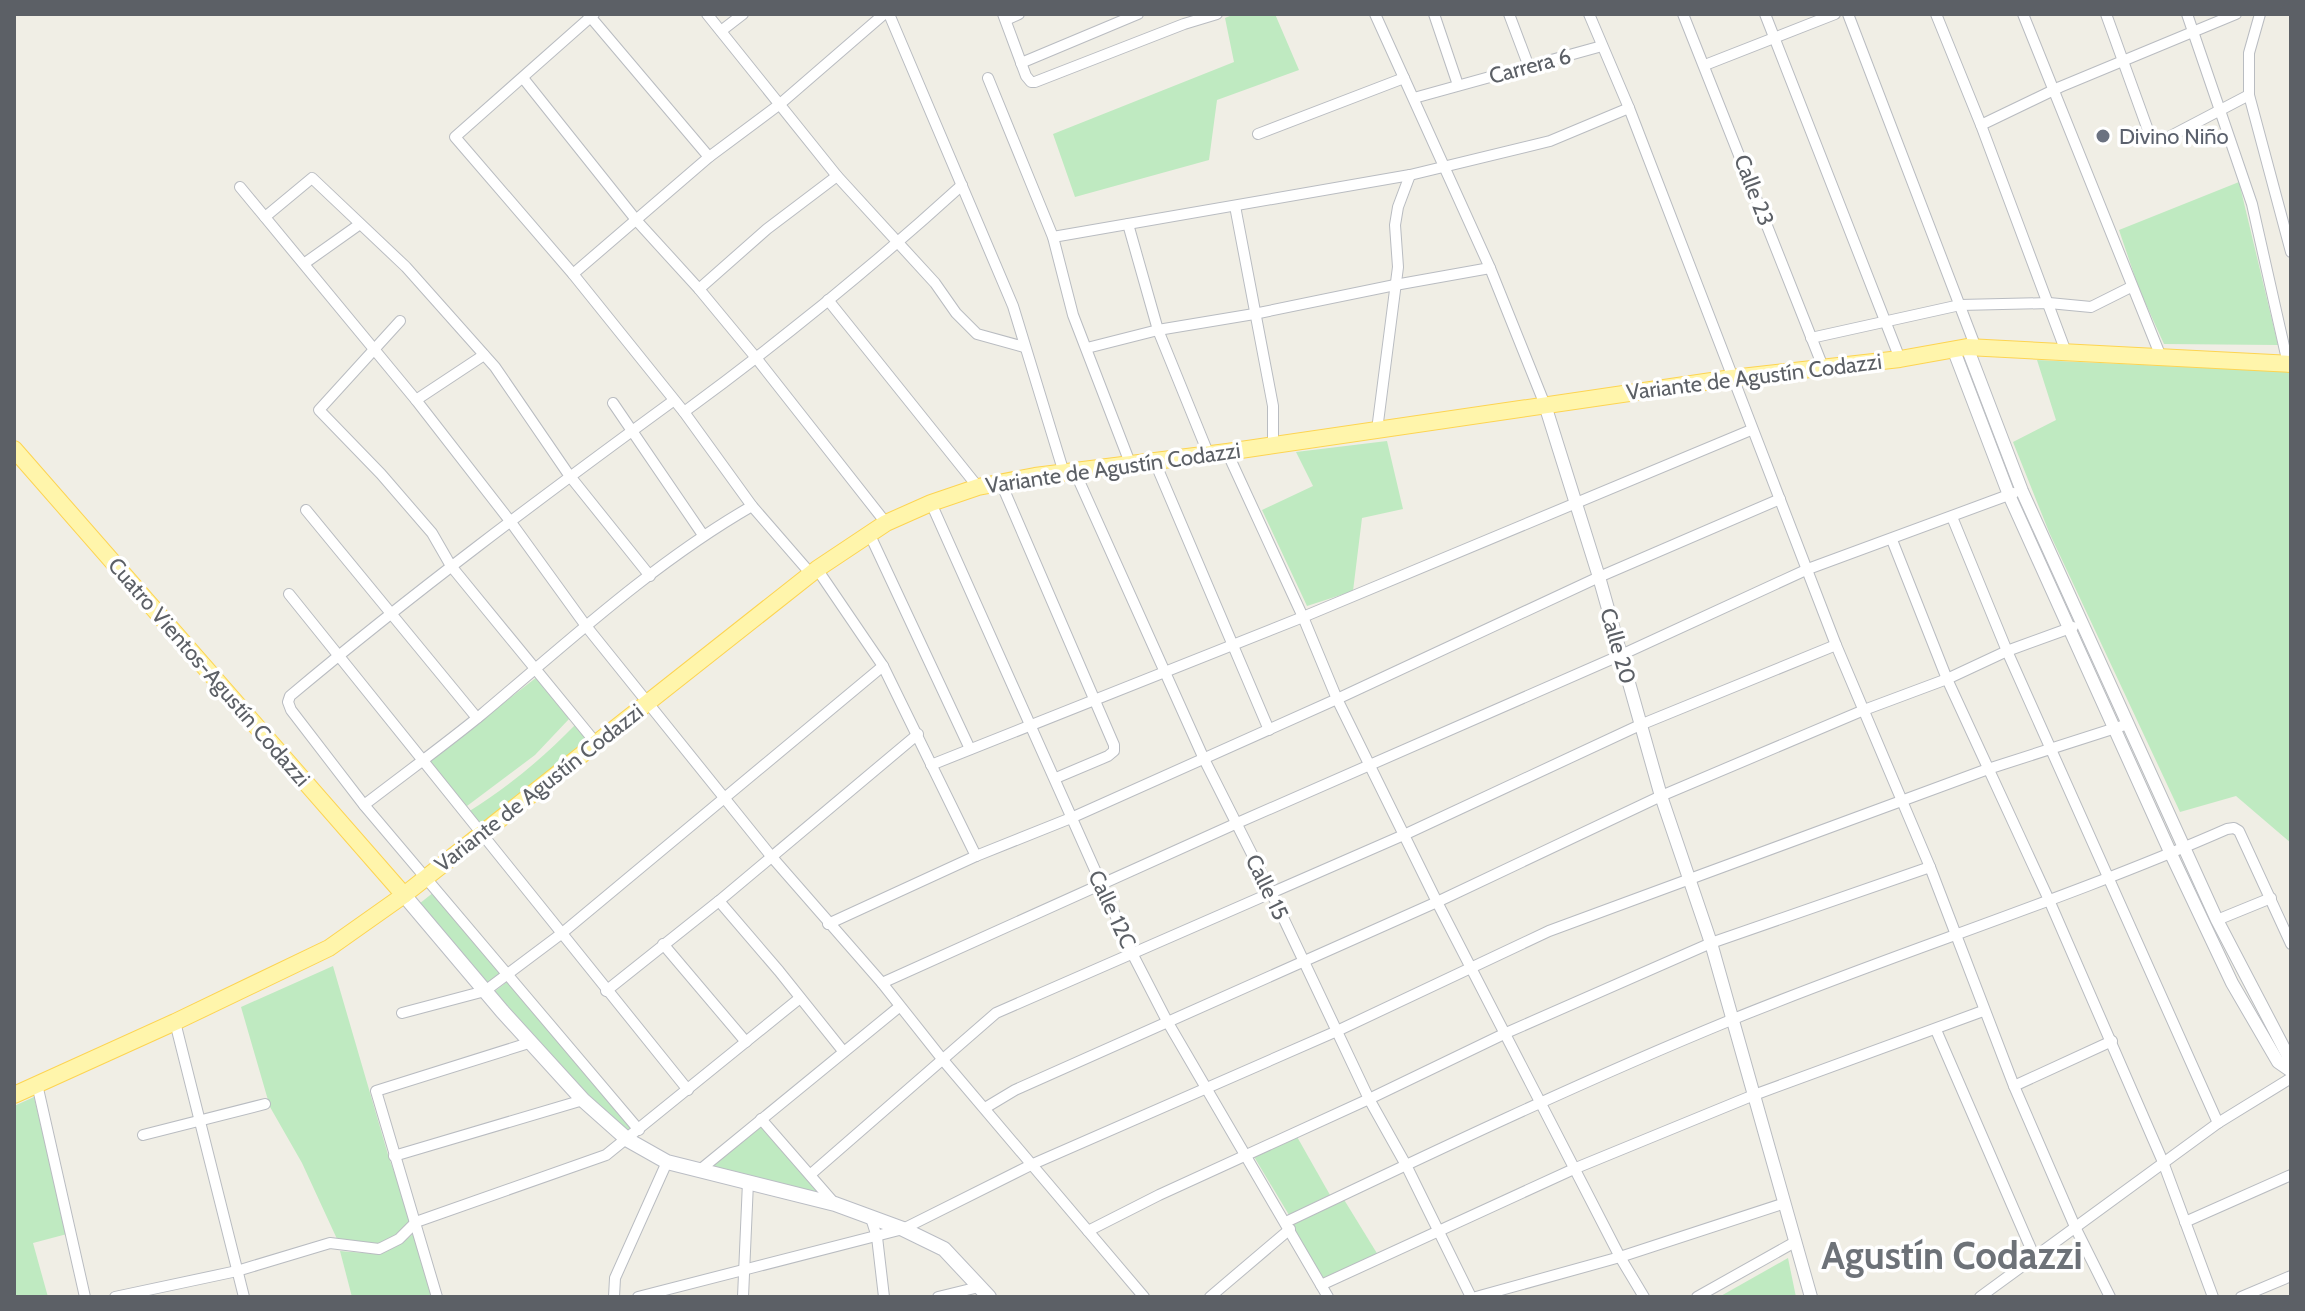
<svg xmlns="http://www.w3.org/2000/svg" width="2305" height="1311" font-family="Cabin,sans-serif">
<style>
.green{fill:#bfeac1}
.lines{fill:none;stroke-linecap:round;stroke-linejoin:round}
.minor-casing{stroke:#b9bcc1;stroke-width:12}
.tertiary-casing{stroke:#b9bcc1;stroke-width:14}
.secondary-casing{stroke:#babdc4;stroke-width:16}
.primary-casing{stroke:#fdd451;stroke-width:18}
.minor{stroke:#fff;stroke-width:10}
.tertiary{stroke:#fff;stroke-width:12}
.secondary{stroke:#fff;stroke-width:14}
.primary{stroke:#fff5ab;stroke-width:16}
.worship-dot{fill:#6b7280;stroke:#fff;stroke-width:3}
.labels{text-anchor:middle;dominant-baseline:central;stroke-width:7;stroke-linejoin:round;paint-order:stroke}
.street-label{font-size:22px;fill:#5c6066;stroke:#fff}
.worship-label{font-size:22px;fill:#5b616d;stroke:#fff;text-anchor:start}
.town-label{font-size:38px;font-weight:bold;fill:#6d7278;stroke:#fff}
</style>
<rect width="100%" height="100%" fill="#f0eee5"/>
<g class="green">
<path d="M1235,14H1275L1299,70L1217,100L1209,160L1075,197L1053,134L1234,62L1225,18Z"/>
<path d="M2239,182L2278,345L2164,344L2139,289L2119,230Z"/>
<path d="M2037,360L2291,372V843L2236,796L2180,812L2049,532L2013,442L2056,420Z"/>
<path d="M1387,441L1403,509L1362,518L1353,591L1307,606L1262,510L1313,486L1296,452Z"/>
<path d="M537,677L569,719L535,755L467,806L429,761Z"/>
<path d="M575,725L588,739L480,825L468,812C509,786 542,759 575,725Z"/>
<path d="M434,892L502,975L488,984L419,904Z"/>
<path d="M333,966L389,1158L412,1220C381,1250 377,1245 337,1239L302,1163L270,1107L241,1007Z"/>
<path d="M508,981L635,1129L628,1134L587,1096L494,992Z"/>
<path d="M34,1097L67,1234L33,1243L48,1297H14V1106Z"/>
<path d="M761,1125L824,1197L711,1166Z"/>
<path d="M1296,1135L1330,1195L1289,1215L1253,1155Z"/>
<path d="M1343,1198L1378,1255L1322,1281L1292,1225Z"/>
<path d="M416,1231L435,1297H352L340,1251C375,1254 389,1257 416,1231Z"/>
<path d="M1788,1258L1796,1297H1719Z"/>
</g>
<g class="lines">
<g class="minor-casing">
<g id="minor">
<path d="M588,14L709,157"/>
<path d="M594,14L455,137L573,274L684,412L752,506L811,574"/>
<path d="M707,14L837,176L935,283L956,313L977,334L1024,347"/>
<path d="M889,14L1013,306L1064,473"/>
<path d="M1003,14L1026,76L1031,82H1035L1184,24L1217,14"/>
<path d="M1375,14L1490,268L1545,405"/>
<path d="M1434,14L1458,85"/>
<path d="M1509,14L1529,67"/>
<path d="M1589,14L1629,108L1836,645L1930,867L2014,1086L2076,1229L2110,1297"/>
<path d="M1683,14L1823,367"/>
<path d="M1765,14L1900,359"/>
<path d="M1848,14L1976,348"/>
<path d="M1936,14L1981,125L2066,352"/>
<path d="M2023,14L2161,357"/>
<path d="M2106,14L2149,133L2155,138L2165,139L2249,95"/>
<path d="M2187,14L2252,204L2288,364"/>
<path d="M2260,14L2249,53V95L2291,252"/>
<path d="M1006,20L1019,14"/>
<path d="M721,31L743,14"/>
<path d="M1021,63L1138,14"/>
<path d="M1705,65L1835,14"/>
<path d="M523,78L637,221L699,289L757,359L886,523"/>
<path d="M988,78L1053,237L1073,315L1130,463"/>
<path d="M1414,98L1602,46"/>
<path d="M1981,125L2060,87L2236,14"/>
<path d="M1258,134L1404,78"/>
<path d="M240,187L416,400L510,521L586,626L771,856L882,983L943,1060L1144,1297"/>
<path d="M1235,206L1273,406V446"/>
<path d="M265,217L312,178L406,267L495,367L569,475L650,576"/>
<path d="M1128,224L1158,330L1208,453"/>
<path d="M1053,237L1410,175L1550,141L1629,108"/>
<path d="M305,263L360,224"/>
<path d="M573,274L709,157L780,104L884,14"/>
<path d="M699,289L767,229L837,176"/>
<path d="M828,300L978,487"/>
<path d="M400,321L319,410L381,474L432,533L451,566L596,743"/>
<path d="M1811,338L1960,305L2049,303L2091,307L2131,287"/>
<path d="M1087,348L1158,330L1254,314L1395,285L1490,268"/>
<path d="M416,400L484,355"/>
<path d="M613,403L703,535"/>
<path d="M684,412C781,341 873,266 962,185"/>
<path d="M1377,430L1398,267L1395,225L1398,207L1410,175"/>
<path d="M1227,452L1303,617L1337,699L1437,902L1620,1257L1644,1297"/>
<path d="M1154,460L1269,730"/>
<path d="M1075,472L1204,759L1271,892L1369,1099L1406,1165L1471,1297"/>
<path d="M1001,483L1114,745V751L1108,756L1056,778"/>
<path d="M931,503L1133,955L1167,1021L1328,1297"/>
<path d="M306,510L477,718"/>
<path d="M1952,517L2007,651L2218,1123"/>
<path d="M869,533L970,749"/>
<path d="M1892,540L1947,679L2049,900L2163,1162L2213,1297"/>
<path d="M817,569L883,666L976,856"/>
<path d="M289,594L688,1090"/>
<path d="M931,765L1303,617L1751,430"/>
<path d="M364,805C403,775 443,746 481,715C568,642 653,563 752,506"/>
<path d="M719,901L779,971L843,1051"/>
<path d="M2217,920L2271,898"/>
<path d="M828,924L976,856L1071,818L1337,699L1599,577L1780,499"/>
<path d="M663,944L746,1042"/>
<path d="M882,983L1235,824L1621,655L1808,569L2014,493"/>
<path d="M606,991L719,901L918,734"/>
<path d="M402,1013L485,991L561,934L883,666"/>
<path d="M175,1022L244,1297"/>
<path d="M1936,1030L2035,1258"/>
<path d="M37,1084L85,1297"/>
<path d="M2014,1086L2112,1041"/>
<path d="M985,1108L1015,1090L1437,902L1661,796L1864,710L1947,679L2007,651L2073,627"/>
<path d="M761,1119L835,1204"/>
<path d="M639,1130L364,805L291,710L288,702L290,696C414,592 543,496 673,401"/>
<path d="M143,1135L265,1104"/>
<path d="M394,1156L583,1100"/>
<path d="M701,1169L899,1007"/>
<path d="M811,1174L996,1013L1406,834L1640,725L1836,645"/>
<path d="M871,1218L877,1237L884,1297"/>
<path d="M1286,1222C1433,1152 1580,1082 1731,1020C1895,953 2065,900 2227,829L2234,828L2239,831L2291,944"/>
<path d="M2185,1222L2291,1175"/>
<path d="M1088,1231L1159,1195L1369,1099L1506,1033L1711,943L1930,867"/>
<path d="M1321,1285L1576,1168L1754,1095L1983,1011"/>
<path d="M115,1297L237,1271L330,1243L379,1249L399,1239L416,1222L606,1155L800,998"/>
<path d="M437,1297L376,1091L532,1042"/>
<path d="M614,1297L615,1278L667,1162"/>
<path d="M638,1297L903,1229L1033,1164L1337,1031L1549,931L1988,769L2128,724"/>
<path d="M743,1297L748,1182"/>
<path d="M938,1297L979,1287"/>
<path d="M1210,1297L1290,1229"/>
<path d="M1476,1297L1620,1257L1785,1203"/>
<path d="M1697,1297L1795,1242"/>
<path d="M1980,1297L2218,1123L2291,1078"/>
<path d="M2241,1297L2291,1276"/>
</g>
</g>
<g class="tertiary-casing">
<g id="tertiary">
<path d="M1967,347L2022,491L2217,920L2287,1054L2291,1071"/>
<path d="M1954,351L2009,495L2171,854L2232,983L2278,1062L2291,1071"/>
<path d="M1545,405L1599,577L1661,796L1711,943L1811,1297"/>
</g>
</g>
<g class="secondary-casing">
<path id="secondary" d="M404,895L502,1011L583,1100L628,1140L667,1162L835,1204L903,1229L944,1249L989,1297"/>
</g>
<g class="primary-casing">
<g id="primary">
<path d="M14,449L404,895"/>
<path d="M14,1095L175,1022L329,948L404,895L817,569L886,523L931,503L978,487L1035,476L1227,452L1732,378L1900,359L1967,347L2291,364"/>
</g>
</g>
<use href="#minor" class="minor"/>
<use href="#tertiary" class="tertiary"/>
<use href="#secondary" class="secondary"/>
<use href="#primary" class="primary"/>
</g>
<circle class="worship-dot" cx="2103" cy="136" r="8"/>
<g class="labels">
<g class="street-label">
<text transform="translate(1530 66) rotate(-15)">Carrera 6</text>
<text transform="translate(1754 190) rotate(69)">Calle 23</text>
<text transform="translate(1754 377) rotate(-7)">Variante de Agustín Codazzi</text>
<text transform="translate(1113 468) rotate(-8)">Variante de Agustín Codazzi</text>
<text transform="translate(1618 646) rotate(74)">Calle 20</text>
<text transform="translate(209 672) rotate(49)">Cuatro Vientos-Agustín Codazzi</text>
<text transform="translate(539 788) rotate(-38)">Variante de Agustín Codazzi</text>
<text transform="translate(1267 887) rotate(64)">Calle 15</text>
<text transform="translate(1112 909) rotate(65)">Calle 12C</text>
</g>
<g class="worship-label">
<text x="2119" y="136">Divino Niño</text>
</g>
<g class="town-label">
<text x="1952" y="1255">Agustín Codazzi</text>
</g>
</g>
<rect width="2305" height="1311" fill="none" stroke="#5c6066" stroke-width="32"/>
</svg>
